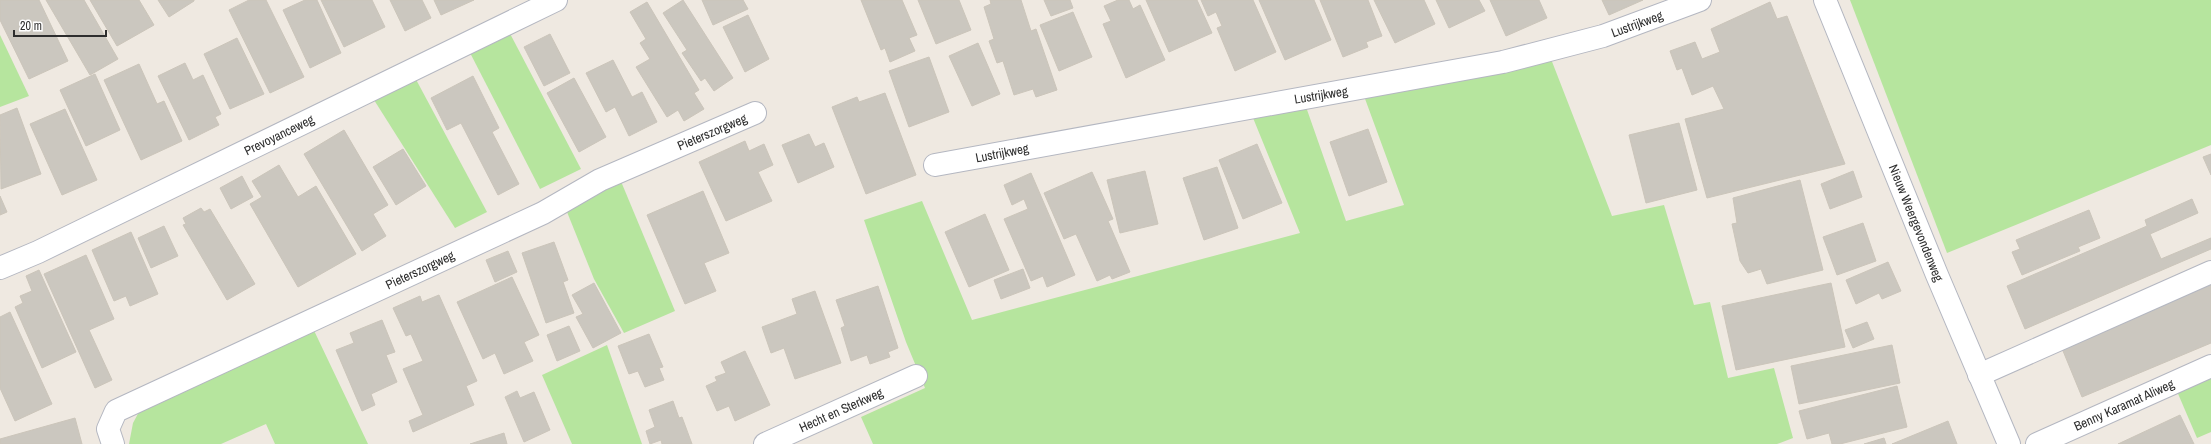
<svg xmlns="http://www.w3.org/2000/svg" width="2211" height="444" font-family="'Archivo Narrow',sans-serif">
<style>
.green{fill:#b6e59e}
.building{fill:#cbc7bf;stroke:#cbc5ba}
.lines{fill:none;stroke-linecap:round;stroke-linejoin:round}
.minor-casing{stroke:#b4b7c1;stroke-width:24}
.minor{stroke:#fff;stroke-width:22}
.labels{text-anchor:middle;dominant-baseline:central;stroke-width:3.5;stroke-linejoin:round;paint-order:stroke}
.street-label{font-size:13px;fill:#2e2e2e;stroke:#fff}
</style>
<rect width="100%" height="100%" fill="#efe9e1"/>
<g class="green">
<path d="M1850,0H2211V145L1947,253Z"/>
<path d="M506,26L581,169L540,189L466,45Z"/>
<path d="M0,35L29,96L0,107Z"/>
<path d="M1551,59L1612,216L1664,205L1694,305L1710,302L1728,378L1774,368L1793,438L1777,444H873L861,417L925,388L906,342L864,220L922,201L972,320L1300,233L1251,113L1305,104L1346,221L1404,205L1364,96Z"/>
<path d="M412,72L487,212L455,228L369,92Z"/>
<path d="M620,179L675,311L624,333L594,279L563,202Z"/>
<path d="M309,320L368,444H275L266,424L221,444H129L133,423L140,410Z"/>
<path d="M607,345L642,444H572L542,375Z"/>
<path d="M2211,372V432L2197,438L2176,389Z"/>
</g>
<g class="building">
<path d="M0,0H39L68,61L29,79L0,20Z"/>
<path d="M46,0H84L118,59L90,75Z"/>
<path d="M90,0H139L154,25L117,46Z"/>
<path d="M158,0H194V1L169,17Z"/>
<path d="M249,0H266L304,77L270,93L229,10Z"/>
<path d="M305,0H317L341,53L310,68L283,10Z"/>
<path d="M321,0H372L385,27L344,47Z"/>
<path d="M390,0H422L431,18L405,31Z"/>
<path d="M434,0H474L441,15Z"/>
<path d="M683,0L733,78L714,91L705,78L701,81L682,53L687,50L663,13Z"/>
<path d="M702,0H743L748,9L713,25Z"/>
<path d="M861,0H902L917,35L909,38L915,51L890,62L885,48L881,50Z"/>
<path d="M918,0H959L971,30L936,44Z"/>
<path d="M990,0H1021L1031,31L1036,29L1057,90L1036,97L1033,89L1014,95L1003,61L997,63L989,41L994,39L984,7L991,4Z"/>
<path d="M1044,0H1070L1073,8L1051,16Z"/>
<path d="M1118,0H1129L1133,9L1140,5L1165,60L1126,78L1103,24L1111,21L1104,6Z"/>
<path d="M1146,0H1197L1212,33L1169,52Z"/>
<path d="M1201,0H1253L1276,52L1235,71L1217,28L1222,26L1216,12L1208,16Z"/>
<path d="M1259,0H1314L1331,40L1285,60Z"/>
<path d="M1320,0H1368L1382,36L1366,42L1368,47L1343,57Z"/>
<path d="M1374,0H1424L1435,24L1395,43Z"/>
<path d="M1436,0H1479L1485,11L1449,28Z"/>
<path d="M1490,0H1539L1547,18L1506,36Z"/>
<path d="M1602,0H1643L1609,15Z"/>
<path d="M647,2L699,90L694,93L704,109L684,121L678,110L667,117L636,67L650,59L640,43L646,39L630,12Z"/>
<path d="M1770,2L1777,19L1787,16L1845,164L1707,198L1685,119L1724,109L1713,86L1692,95L1682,68L1677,70L1670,51L1695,42L1702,59L1720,52L1711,29Z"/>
<path d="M1073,12L1092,57L1059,71L1040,25Z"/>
<path d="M748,15L769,59L745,72L723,27Z"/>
<path d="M550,34L570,73L544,86L524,47Z"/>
<path d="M237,38L264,94L230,109L204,54Z"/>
<path d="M978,43L1000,94L972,106L949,56Z"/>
<path d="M929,57L949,112L909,127L889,71Z"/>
<path d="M613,60L632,97L642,92L657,122L629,136L615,107L606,112L586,73Z"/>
<path d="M185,63L193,80L203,75L221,114L215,117L219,125L189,140L158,76Z"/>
<path d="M139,64L157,104L164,101L182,141L141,160L104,80Z"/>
<path d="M95,74L120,130L86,146L60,90Z"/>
<path d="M473,76L499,128L492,132L519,184L498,195L461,123L447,130L431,98Z"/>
<path d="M574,78L606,137L579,152L547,93Z"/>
<path d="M885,93L916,175L866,194L832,107L857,97L859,102Z"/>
<path d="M17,108L41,174L1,189L0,115Z"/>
<path d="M65,109L97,180L62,195L30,124Z"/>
<path d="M1679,123L1697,190L1646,203L1629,135Z"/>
<path d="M1368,129L1387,182L1349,196L1330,142Z"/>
<path d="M344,130L388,205L373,214L386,236L362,251L304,154Z"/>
<path d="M809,134L815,147L824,143L834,167L798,183L782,145Z"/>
<path d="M745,141L749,151L764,144L773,165L758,172L772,201L726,221L699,162Z"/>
<path d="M1257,144L1282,203L1243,219L1219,160Z"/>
<path d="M403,149L426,186L396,205L373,167Z"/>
<path d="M2211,154V175L2203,157Z"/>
<path d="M279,165L298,197L316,186L356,254L298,287L250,204L262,197L252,181Z"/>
<path d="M1217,167L1238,228L1204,240L1183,178Z"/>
<path d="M1145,171L1158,224L1120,233L1107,180Z"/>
<path d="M1853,171L1862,197L1830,209L1821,184Z"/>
<path d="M1092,172L1113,219L1108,221L1130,272L1112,279L1110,275L1097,281L1076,234L1064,239L1044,193Z"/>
<path d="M1031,173L1075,275L1047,287L1043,276L1031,281L1004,219L1028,209L1024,199L1012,205L1004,185Z"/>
<path d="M242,176L253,197L231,209L220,188Z"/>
<path d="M1800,180L1823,270L1767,284L1761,269L1748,273L1740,261L1732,224L1737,223L1733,198Z"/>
<path d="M703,191L729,253L704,263L716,291L685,304L647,215Z"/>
<path d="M0,196L7,212L0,215Z"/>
<path d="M2192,199L2198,213L2150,234L2161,259L2211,238V249L2025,329L2007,286L2147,226L2145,220Z"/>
<path d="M201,208L204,212L210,209L255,284L227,300L183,225L186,224L183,218Z"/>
<path d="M2089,210L2100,238L2078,247L2080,251L2022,275L2012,252L2020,249L2016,240Z"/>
<path d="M985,214L1009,270L969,287L945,232Z"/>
<path d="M1863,223L1876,261L1837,275L1823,237Z"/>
<path d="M164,226L178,256L151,268L138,238Z"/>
<path d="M131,232L158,294L130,306L126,296L114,301L92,250Z"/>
<path d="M554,242L568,280L563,282L574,313L546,323L522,253Z"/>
<path d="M508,251L517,272L495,282L486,260Z"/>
<path d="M86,255L114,319L89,330L112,380L95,388L44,274Z"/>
<path d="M1888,262L1901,291L1882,299L1879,293L1856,304L1846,280Z"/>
<path d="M1023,269L1030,288L1001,299L994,280Z"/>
<path d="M39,270L76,352L42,368L15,307L23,303L20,296L32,291L26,276Z"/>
<path d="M512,277L539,335L524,342L533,361L504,374L495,353L483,359L457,302Z"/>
<path d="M594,283L621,333L593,348L576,317L583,314L572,295Z"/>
<path d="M1831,283L1845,347L1736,370L1722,306Z"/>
<path d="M2211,283V343L2082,397L2061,346Z"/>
<path d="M878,286L898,348L888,352L890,357L870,364L867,355L851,361L841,328L845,326L836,300Z"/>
<path d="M815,291L841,363L795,379L784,348L771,353L762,327L797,314L792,299Z"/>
<path d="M439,295L477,381L466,386L474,405L413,432L409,421L423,415L403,369L423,361L411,334L406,336L393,308L420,296L422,302Z"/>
<path d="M10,312L52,404L15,421L0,388V317Z"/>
<path d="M382,320L395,352L386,355L397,382L371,394L375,405L362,411L336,350L354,343L350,333Z"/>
<path d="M1867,322L1874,339L1853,348L1845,330Z"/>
<path d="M569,326L580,351L557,361L547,335Z"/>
<path d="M649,334L663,367L659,368L664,380L645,387L638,371L629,374L618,346Z"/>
<path d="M1892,345L1900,383L1799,404L1791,366Z"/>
<path d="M745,351L770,405L735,421L729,406L717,411L706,386L717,381L715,377L726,373L721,362Z"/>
<path d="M1897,386L1907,427L1840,444H1832L1829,433L1807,439L1799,411Z"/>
<path d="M517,391L520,398L534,392L550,430L524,442L505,397Z"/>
<path d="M673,401L679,418L682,417L692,444H662L661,440L650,444L646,431L655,427L649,410Z"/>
<path d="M2180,415L2194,444H2118Z"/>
<path d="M75,418L82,444H0V439Z"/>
<path d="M1948,421L1957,444H1892Z"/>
<path d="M504,433L507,444H470Z"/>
<path d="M1884,438L1886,444H1864Z"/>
</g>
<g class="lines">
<g class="minor-casing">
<g id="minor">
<path d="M1825,0L1937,275L2009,444"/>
<path d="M935,165L1503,62L1603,36L1700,0"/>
<path d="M0,268L38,252L556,0"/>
<path d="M1979,375L2211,272"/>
<path d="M113,444L108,429L116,411L543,213L600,180L755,113"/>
<path d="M765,444L916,376"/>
<path d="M2037,444L2211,366"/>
</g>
</g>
<use href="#minor" class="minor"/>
</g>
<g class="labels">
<g class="street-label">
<text transform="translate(1637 24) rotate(-20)">Lustrijkweg</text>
<text transform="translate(1321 95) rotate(-9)">Lustrijkweg</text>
<text transform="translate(712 132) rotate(-23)">Pieterszorgweg</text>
<text transform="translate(279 135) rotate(-26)">Prevoyanceweg</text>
<text transform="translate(1002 153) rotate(-11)">Lustrijkweg</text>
<text transform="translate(1916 223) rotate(68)">Nieuw Weergevondenweg</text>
<text transform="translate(420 270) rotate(-25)">Pieterszorgweg</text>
<text transform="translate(2124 405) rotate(-24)">Benny Karamat Aliweg</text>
<text transform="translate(841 410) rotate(-24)">Hecht en Sterkweg</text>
</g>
</g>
<path d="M14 30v6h92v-6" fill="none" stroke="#2e2e2e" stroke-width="2"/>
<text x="20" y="30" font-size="12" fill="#2e2e2e" stroke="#ffffff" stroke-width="3" paint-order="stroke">20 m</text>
</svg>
